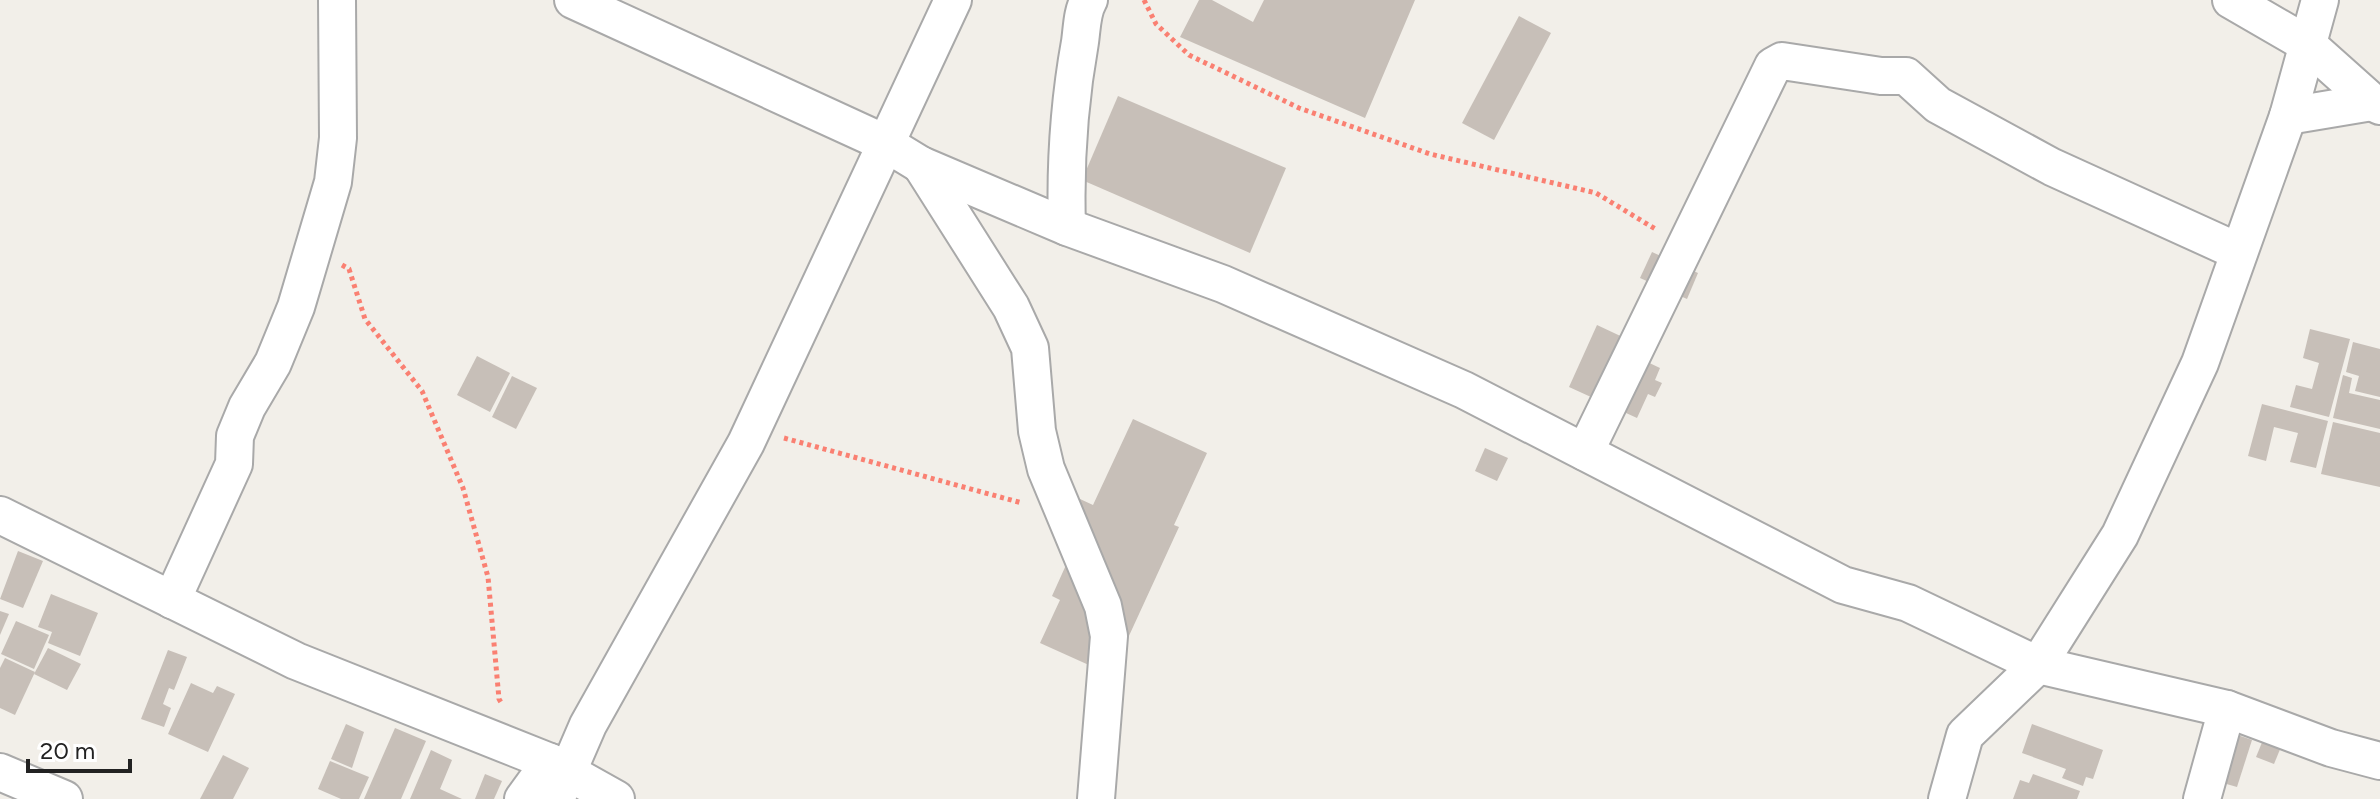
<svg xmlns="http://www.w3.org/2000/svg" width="2380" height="799" font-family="Figtree,sans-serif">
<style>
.building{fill:#c7bfb8}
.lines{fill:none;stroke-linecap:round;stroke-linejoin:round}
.minor-casing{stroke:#a9a9a9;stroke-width:40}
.path{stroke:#fa8072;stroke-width:5;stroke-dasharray:4 4;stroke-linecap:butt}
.minor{stroke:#fff;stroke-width:36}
</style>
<rect width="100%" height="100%" fill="#f2efe9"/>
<g class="building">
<path d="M1199,0H1212L1253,22L1264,0H1415L1365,118L1180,37Z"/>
<path d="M1519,16L1551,33L1494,140L1462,123Z"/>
<path d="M1118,96L1286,168L1250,253L1082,180Z"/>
<path d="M1652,252L1698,273L1687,299L1640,278Z"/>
<path d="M1597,325L1646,348L1641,359L1660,368L1655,380L1662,383L1655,397L1648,394L1637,418L1569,387Z"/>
<path d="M2310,329L2350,339L2329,417L2290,407L2296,385L2312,389L2319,363L2303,358Z"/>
<path d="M2353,342L2380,349V397L2355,391L2359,376L2346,372Z"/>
<path d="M477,356L510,373L490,412L457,395Z"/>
<path d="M2343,375L2352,378L2349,393L2380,400V429L2333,418Z"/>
<path d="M512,376L537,388L516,429L492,417Z"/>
<path d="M2262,404L2328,421L2316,468L2290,462L2298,433L2274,427L2266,461L2248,456Z"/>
<path d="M1133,419L1207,453L1174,525L1179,527L1111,675L1040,643L1060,600L1052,596L1071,554L1058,548L1080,499L1093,505Z"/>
<path d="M2333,422L2380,433V487L2321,474Z"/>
<path d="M1485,448L1508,458L1497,481L1475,471Z"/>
<path d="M18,551L43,561L23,608L0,599Z"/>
<path d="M51,594L98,613L80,656L48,643L52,632L38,627Z"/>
<path d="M0,611L9,614L0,635Z"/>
<path d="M16,621L49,635L34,669L1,654Z"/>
<path d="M48,648L81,664L67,690L34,674Z"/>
<path d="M168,650L187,657L174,690L169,688L163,704L171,708L164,727L141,719Z"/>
<path d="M5,658L35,672L15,715L0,708V668Z"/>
<path d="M191,683L213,693L217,686L235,694L208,752L168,734Z"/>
<path d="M346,724L364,732L352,768L331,759Z"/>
<path d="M2032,724L2103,750L2093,779L2086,777L2083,786L2062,778L2066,769L2022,753Z"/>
<path d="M395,728L426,741L401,799H364Z"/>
<path d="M2232,733L2252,740L2237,787L2216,781Z"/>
<path d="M2263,740L2281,747L2274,764L2256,757Z"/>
<path d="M431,750L452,760L440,789L462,799H410Z"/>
<path d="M223,755L249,768L233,799H200Z"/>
<path d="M330,761L369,777L359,799H341L318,789Z"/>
<path d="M485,774L502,781L494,799H475Z"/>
<path d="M2033,774L2080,791L2077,799H2013L2020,780L2029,783Z"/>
</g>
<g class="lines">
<g class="minor-casing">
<g id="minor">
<path d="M573,0L885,143L921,165L1067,227L1223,284L1464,390L1843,585L1908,603L2038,665L2227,709L2331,748L2380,761"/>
<path d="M2231,0L2307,44L2372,102L2380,106"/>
<path d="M2288,116L2372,102"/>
<path d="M921,165L1011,307L1030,348L1037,431L1046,469L1103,606L1109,636L1096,799"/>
<path d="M1067,227C1065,165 1069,103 1080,42C1082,28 1082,11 1089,0"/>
<path d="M1585,452L1773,66L1782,61L1881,76H1906L1938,105L2052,167L2239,252"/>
<path d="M0,515L296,661L550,762L616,799"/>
<path d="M172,600L234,464L235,436L247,407L273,363L296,307L333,182L338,138L337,0"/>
<path d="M0,772L64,799"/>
<path d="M523,799L550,762"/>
<path d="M556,799L588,725L746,443L953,0"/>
<path d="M1947,799L1965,735L2038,665L2120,535L2200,363L2288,116L2320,0"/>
<path d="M2202,799L2227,709"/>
</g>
</g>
<g class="path">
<path d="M1144,0L1156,24L1189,55L1299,108L1430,154L1596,193L1657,230"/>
<path d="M342,265L349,269L365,319L422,391L463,488L488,577L499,699L502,704"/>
<path d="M784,438L1022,503"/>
</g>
<use href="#minor" class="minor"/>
</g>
<path d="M28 759v12h102v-12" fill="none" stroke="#222222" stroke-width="4"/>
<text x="40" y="759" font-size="24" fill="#222222" stroke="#ffffff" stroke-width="6" paint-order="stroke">20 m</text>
</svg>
